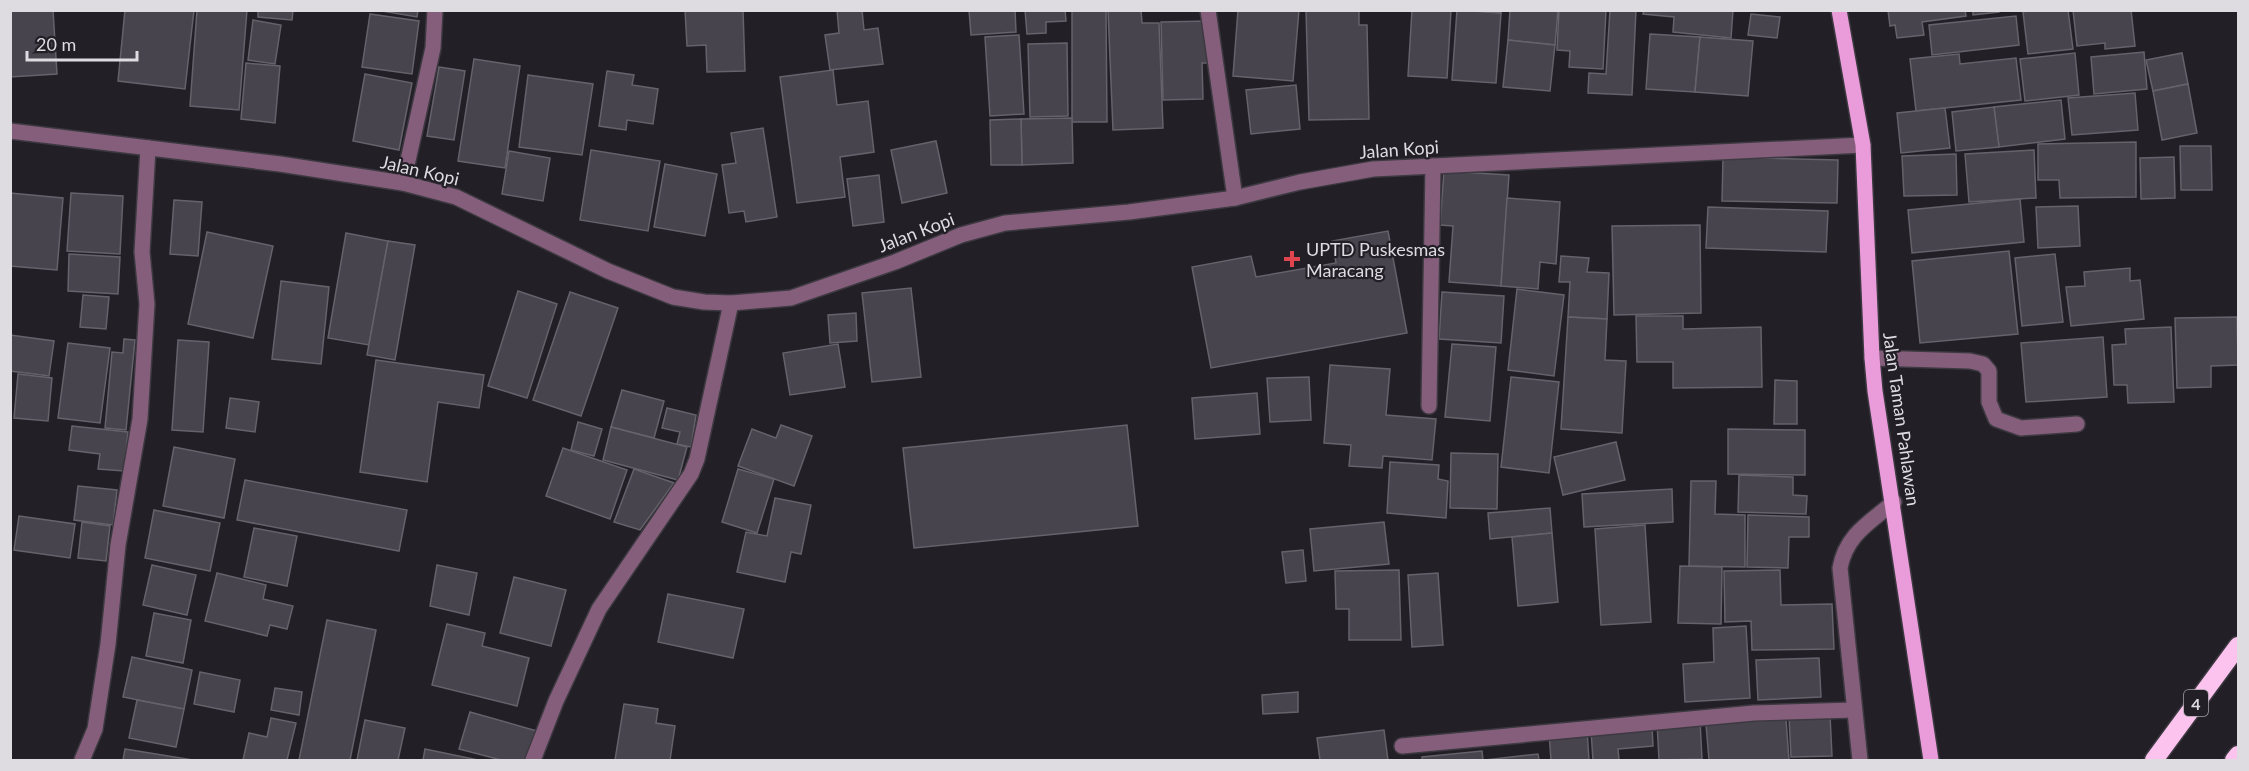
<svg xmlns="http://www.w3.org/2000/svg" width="2249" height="771" font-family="Lato,sans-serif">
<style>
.building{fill:#47444d;stroke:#65626b;stroke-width:1.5}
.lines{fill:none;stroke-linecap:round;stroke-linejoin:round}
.minor-casing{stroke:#3d3941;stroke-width:18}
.major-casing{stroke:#3d3941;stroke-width:18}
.highway-casing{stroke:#3d3941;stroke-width:21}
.minor{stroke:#855e7c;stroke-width:15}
.major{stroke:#ea9bd9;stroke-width:15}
.highway{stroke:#fdc3ef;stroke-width:18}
.health-dot{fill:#e0444e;stroke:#231f27;stroke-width:2}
.labels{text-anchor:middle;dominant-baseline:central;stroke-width:4.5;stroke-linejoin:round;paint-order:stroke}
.shield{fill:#231f27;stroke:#a6a3a9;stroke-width:1.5}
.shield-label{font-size:16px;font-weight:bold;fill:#dedce1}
.street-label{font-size:18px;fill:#dedce1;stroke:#231f27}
.poi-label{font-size:18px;fill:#dedce1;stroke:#231f27;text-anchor:start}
</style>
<rect width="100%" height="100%" fill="#231f27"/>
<g class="building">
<path d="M10,10H53L57,74L10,77Z"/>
<path d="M125,10H194L185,89L118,81Z"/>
<path d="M197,10H247L239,110L190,106Z"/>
<path d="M258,10H293L292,20L258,17Z"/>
<path d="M376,10H418L417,17Z"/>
<path d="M685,10H743L745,71L707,72L706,45L687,46Z"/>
<path d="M837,10H862L864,30L878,28L883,64L830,70L825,35L839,33Z"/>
<path d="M969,10H1015L1016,32L971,35Z"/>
<path d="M1025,10H1065L1066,21L1046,22V33L1027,34Z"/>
<path d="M1072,10H1106L1107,122H1072Z"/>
<path d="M1108,10H1141L1142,23H1159L1163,128L1113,130Z"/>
<path d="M1238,10H1299L1293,81L1233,76Z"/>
<path d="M1306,10H1359V25H1367L1369,119L1309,120Z"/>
<path d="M1412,10H1451L1447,78L1408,76Z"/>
<path d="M1457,10L1501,13L1496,83L1452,80Z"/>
<path d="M1468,10H1501V13Z"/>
<path d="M1510,10H1558L1555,45L1508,40Z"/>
<path d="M1559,10H1606L1603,69L1569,67L1570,51L1557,50Z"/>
<path d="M1610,10H1636L1632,95L1588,93L1589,73L1606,74Z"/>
<path d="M1644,10H1733L1731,38L1673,32L1674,17L1643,14Z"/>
<path d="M1888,10H1965L1966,16L1922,22L1924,35L1897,38L1895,25L1890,26Z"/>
<path d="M1973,10H1999V12L1973,15Z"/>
<path d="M2031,10H2068L2073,49L2028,54L2023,12Z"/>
<path d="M2073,10H2131L2135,46L2105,49V43L2077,46Z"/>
<path d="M370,14L419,21L412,74L362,67Z"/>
<path d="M1751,14L1780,17L1777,38L1748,35Z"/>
<path d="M2016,16L2019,45L1932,55L1929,25Z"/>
<path d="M253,20L281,25L275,64L248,60Z"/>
<path d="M1209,21L1210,63H1202L1203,99L1163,100L1161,22Z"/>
<path d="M1650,34L1700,37L1695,92L1646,89Z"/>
<path d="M1019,35L1024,114L990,116L985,37Z"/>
<path d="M1700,37L1753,41L1748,96L1695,92Z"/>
<path d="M1508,40L1555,45L1550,91L1503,87Z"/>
<path d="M1067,43L1068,116L1030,117L1028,44Z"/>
<path d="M2144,52L2147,89L2094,94L2091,57Z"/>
<path d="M2075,53L2079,95L2025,101L2020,59Z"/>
<path d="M2182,53L2188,84L2153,91L2146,60Z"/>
<path d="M1959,54L1960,64L2016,58L2021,100L1916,111L1910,59Z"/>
<path d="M474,59L520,66L505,168L458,161Z"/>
<path d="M246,63L280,66L275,123L241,119Z"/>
<path d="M439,67L465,71L454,140L427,136Z"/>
<path d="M833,70L837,105L868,101L874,152L840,157L845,197L797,203L780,77Z"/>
<path d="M607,71L634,75L632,85L658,89L653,124L627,120L626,130L599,126Z"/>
<path d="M365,74L412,83L399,150L353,141Z"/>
<path d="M528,75L593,84L582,155L519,147Z"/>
<path d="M2188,84L2197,133L2162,140L2153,91Z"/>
<path d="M1296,85L1300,129L1251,134L1246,90Z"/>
<path d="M2135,93L2138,130L2072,135L2068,98Z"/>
<path d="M2061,100L2065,139L1999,147L1994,107Z"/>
<path d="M1994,107L1999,147L1956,151L1952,112Z"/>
<path d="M1945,108L1950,148L1901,153L1897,113Z"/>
<path d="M1072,118L1073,163L1022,165L1021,119Z"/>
<path d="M1021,119L1022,165H991L990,120Z"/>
<path d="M763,128L777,217L746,222L744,211L729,213L722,165L736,163L731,133Z"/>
<path d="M936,141L947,193L902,203L891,150Z"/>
<path d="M2136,142V197L2060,198L2059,180H2038V144Z"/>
<path d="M2180,146H2211L2212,190H2181Z"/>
<path d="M591,150L660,161L648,231L580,220Z"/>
<path d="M2034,150L2036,198L1969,202L1965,154Z"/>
<path d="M509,151L550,158L543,201L502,194Z"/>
<path d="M1956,154L1957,195L1904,196L1902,156Z"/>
<path d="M1723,157L1838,160L1837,203L1722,201Z"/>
<path d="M2174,157L2175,198L2141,199L2140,158Z"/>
<path d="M665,164L717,174L705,236L654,227Z"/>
<path d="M1444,171L1509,175L1501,286L1449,282L1453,226L1440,225Z"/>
<path d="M879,175L884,222L853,226L847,179Z"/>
<path d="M10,193L63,198L57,270L10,266Z"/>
<path d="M71,193L123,196L120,254L67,251Z"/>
<path d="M1507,198L1560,202L1556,264L1540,262L1538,289L1501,286Z"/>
<path d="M2020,199L2024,242L1912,253L1908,210Z"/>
<path d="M174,200L202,202L198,256L170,254Z"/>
<path d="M2078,206L2080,246L2038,248L2036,207Z"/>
<path d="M1708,207L1828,211L1826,252L1706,248Z"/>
<path d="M1700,225L1701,313L1614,315L1612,226Z"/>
<path d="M1388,231L1407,333L1211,368L1192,267L1251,256L1256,277L1336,263L1332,241Z"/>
<path d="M207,232L273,246L253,338L188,324Z"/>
<path d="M346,233L388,241L369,345L328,338Z"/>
<path d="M388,241L415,245L395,360L367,355Z"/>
<path d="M2009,251L2018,334L1920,343L1912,261Z"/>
<path d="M69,254L120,257L118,294L68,291Z"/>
<path d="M2055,254L2063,322L2022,326L2015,258Z"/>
<path d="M1561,256L1589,258L1587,272L1609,273L1607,319L1568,317L1570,282H1559Z"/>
<path d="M2130,268V281L2140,280L2144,319L2071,326L2066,287L2085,286L2084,272Z"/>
<path d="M281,281L329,287L321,364L272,359Z"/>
<path d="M911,288L921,377L872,382L862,293Z"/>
<path d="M1517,289L1564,295L1554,376L1508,370Z"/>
<path d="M518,291L557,304L527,398L488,386Z"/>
<path d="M570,292L618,308L581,416L533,400Z"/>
<path d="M1442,292L1504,296L1501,343L1439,339Z"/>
<path d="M83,295L109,297L106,329L80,327Z"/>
<path d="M856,313L857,341L830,343L828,315Z"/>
<path d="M1636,316H1683V329L1761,327L1762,387L1673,388V362H1637Z"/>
<path d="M1568,317L1607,319L1605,360L1626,361L1622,433L1561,429Z"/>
<path d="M2237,317L2238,365L2211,366V387L2177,388L2175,318Z"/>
<path d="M2171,327L2174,402L2128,403L2127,385H2114L2112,345L2126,344L2125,329Z"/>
<path d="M10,335L54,341L49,376L10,371Z"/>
<path d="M2103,337L2107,397L2026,402L2021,343Z"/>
<path d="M124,339L135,340L126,430L105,428L112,352L123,353Z"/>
<path d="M178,340L209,342L203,432L172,430Z"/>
<path d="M68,343L110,348L100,423L58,418Z"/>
<path d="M838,344L845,387L790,395L783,353Z"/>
<path d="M1452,344L1496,347L1490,421L1445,417Z"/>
<path d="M376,360L484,375L479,408L438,402L427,482L360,472Z"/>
<path d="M1330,365L1390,369L1386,415L1436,419L1432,460L1383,456L1382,468L1349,466L1351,445L1324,443Z"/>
<path d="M18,374L52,378L48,421L14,418Z"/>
<path d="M1309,377L1311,420L1270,422L1267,378Z"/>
<path d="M1511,377L1559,382L1549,473L1501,467Z"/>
<path d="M1775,380L1797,381V424H1774Z"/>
<path d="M622,390L664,401L654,438L611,427Z"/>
<path d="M1257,393L1260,434L1195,439L1192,398Z"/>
<path d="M230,398L259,402L255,432L226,428Z"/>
<path d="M667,408L696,415L691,447L677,444L680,432L662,428Z"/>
<path d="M578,422L602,429L594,456L571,450Z"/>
<path d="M781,425L812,436L794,486L738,466L752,429L776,438Z"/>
<path d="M1127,425L1138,526L914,548L903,448Z"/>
<path d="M72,426L128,432L124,471L98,469L100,454L69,450Z"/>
<path d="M611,427L687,447L678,480L603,460Z"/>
<path d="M1728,429L1805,430V475L1728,474Z"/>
<path d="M1616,442L1625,480L1563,495L1554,457Z"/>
<path d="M174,447L235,459L224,518L163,506Z"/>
<path d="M563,448L627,470L610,519L546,496Z"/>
<path d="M1451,453L1498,454L1497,509L1450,508Z"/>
<path d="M1390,462L1439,465L1438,479L1448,481L1446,518L1387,513Z"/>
<path d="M634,469L674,483L640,530L614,522Z"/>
<path d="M738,469L774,479L757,533L722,522Z"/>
<path d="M1739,475L1793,477V495L1807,496L1806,514L1738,512Z"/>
<path d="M245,480L407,510L399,551L237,520Z"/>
<path d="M1691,481H1716L1715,514L1745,515V567L1689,566Z"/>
<path d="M78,486L117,490L113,525L74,520Z"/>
<path d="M1672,489L1673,522L1584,527L1582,494Z"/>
<path d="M775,498L811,505L801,554L791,552L785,582L737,572L746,532L767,536Z"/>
<path d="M1550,508L1552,533L1490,539L1488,513Z"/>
<path d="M154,510L220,523L210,571L145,558Z"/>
<path d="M1748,515L1809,517V537H1789L1788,568L1747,567Z"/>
<path d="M19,516L75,524L70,558L14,550Z"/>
<path d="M82,522L110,526L106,561L78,558Z"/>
<path d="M1384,522L1389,564L1314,571L1310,529Z"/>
<path d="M1645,525L1651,622L1601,625L1595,529Z"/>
<path d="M254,528L297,536L287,586L244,577Z"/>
<path d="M1552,533L1558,602L1518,606L1512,537Z"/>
<path d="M1303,550L1306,581L1286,583L1282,552Z"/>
<path d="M152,565L196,575L187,615L143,605Z"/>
<path d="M437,565L477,573L469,615L430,606Z"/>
<path d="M1680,566L1722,567L1721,624L1678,623Z"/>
<path d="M1399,570L1401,640H1349V609H1336L1335,571Z"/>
<path d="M1780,570L1781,605L1832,604L1834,649L1752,650L1751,621L1725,622L1724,571Z"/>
<path d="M217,573L266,585L263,599L293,606L287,629L270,625L267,636L205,621Z"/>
<path d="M1438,573L1443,645L1412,647L1408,575Z"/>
<path d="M514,577L566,590L551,646L500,633Z"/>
<path d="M668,594L744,609L733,658L658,642Z"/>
<path d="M154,613L191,620L183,663L146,656Z"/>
<path d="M327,620L376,630L350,760H299Z"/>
<path d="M447,624L485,633L482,646L529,658L517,706L432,685Z"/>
<path d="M1746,626L1750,698L1685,702L1683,664L1714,662L1713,628Z"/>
<path d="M132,657L192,670L184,709L123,697Z"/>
<path d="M1819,658L1821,697L1758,700L1756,660Z"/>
<path d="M200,672L240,680L234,712L194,704Z"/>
<path d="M275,688L302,692L299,715L271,710Z"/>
<path d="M1298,692V712L1263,714L1262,695Z"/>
<path d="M137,700L184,709L176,747L129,738Z"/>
<path d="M624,704L658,709L656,723L675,726L670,760H615Z"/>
<path d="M470,712L537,731L528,760H501L459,749Z"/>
<path d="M1830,715L1832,756L1791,757L1789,716Z"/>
<path d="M271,718L296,723L287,760H243L249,733L267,737Z"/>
<path d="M1786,719L1789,760H1709L1706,724Z"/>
<path d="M365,720L405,728L398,760H357Z"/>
<path d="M1700,720L1702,759L1659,760L1657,722Z"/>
<path d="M1652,726L1653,746L1618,749L1619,760H1593L1591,731Z"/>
<path d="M1384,730L1388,760H1320L1317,738Z"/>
<path d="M1587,730L1589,760H1551L1549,733Z"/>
<path d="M125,749L193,760H123Z"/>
<path d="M425,749L478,760H423Z"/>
<path d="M1482,751L1483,760H1422V757Z"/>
<path d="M1538,754L1539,760H1485Z"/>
</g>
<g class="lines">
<g class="minor-casing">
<g id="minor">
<path d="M1208,10L1235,198"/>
<path d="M10,131L280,164L403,183L456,197L608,271L673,297L704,302L731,303L791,298L895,262L961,235L1005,223L1129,212L1235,198L1300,182L1373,169L1863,145"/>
<path d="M403,183L433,48L435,10"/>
<path d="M1872,358L1970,361L1983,364L1989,371V402L1996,419L2021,428L2077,424"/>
<path d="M1429,406L1433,166"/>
<path d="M1402,746L1754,713L1854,710"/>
<path d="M82,760L95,729L108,644L118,545L140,419L147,304L142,252L148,148"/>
<path d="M533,760L556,701L599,609L691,474L697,459L731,303"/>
<path d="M1860,760L1840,568C1846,535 1869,523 1894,502"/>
</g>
</g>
<g class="major-casing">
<path id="major" d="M1839,10L1863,145L1872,358L1875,391L1931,760"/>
</g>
<g class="highway-casing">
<g id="highway">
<path d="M2154,760L2238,646"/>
<path d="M2234,760L2238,755"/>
</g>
</g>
<use href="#minor" class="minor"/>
<use href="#major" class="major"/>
<use href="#highway" class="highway"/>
</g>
<path class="health-dot" d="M1289 250h6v6h6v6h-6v6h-6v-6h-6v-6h6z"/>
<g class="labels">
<rect class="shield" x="2184" y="690" width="24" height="26" rx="4.5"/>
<g class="shield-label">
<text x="2196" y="703">4</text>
</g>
<g class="street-label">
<text transform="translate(1399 149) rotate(-4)">Jalan Kopi</text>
<text transform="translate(420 170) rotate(13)">Jalan Kopi</text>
<text transform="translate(916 232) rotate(-21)">Jalan Kopi</text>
<text transform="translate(1902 419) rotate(82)">Jalan Taman Pahlawan</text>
</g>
<g class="poi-label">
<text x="1306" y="249">UPTD Puskesmas<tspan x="1306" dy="21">Maracang</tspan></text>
</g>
</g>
<rect width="2249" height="771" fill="none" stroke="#dedce1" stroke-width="24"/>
<path d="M27 51v9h110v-9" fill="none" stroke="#dedce1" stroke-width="3"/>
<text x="36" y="51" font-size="18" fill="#dedce1" stroke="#231f27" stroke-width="4.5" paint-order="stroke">20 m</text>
</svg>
